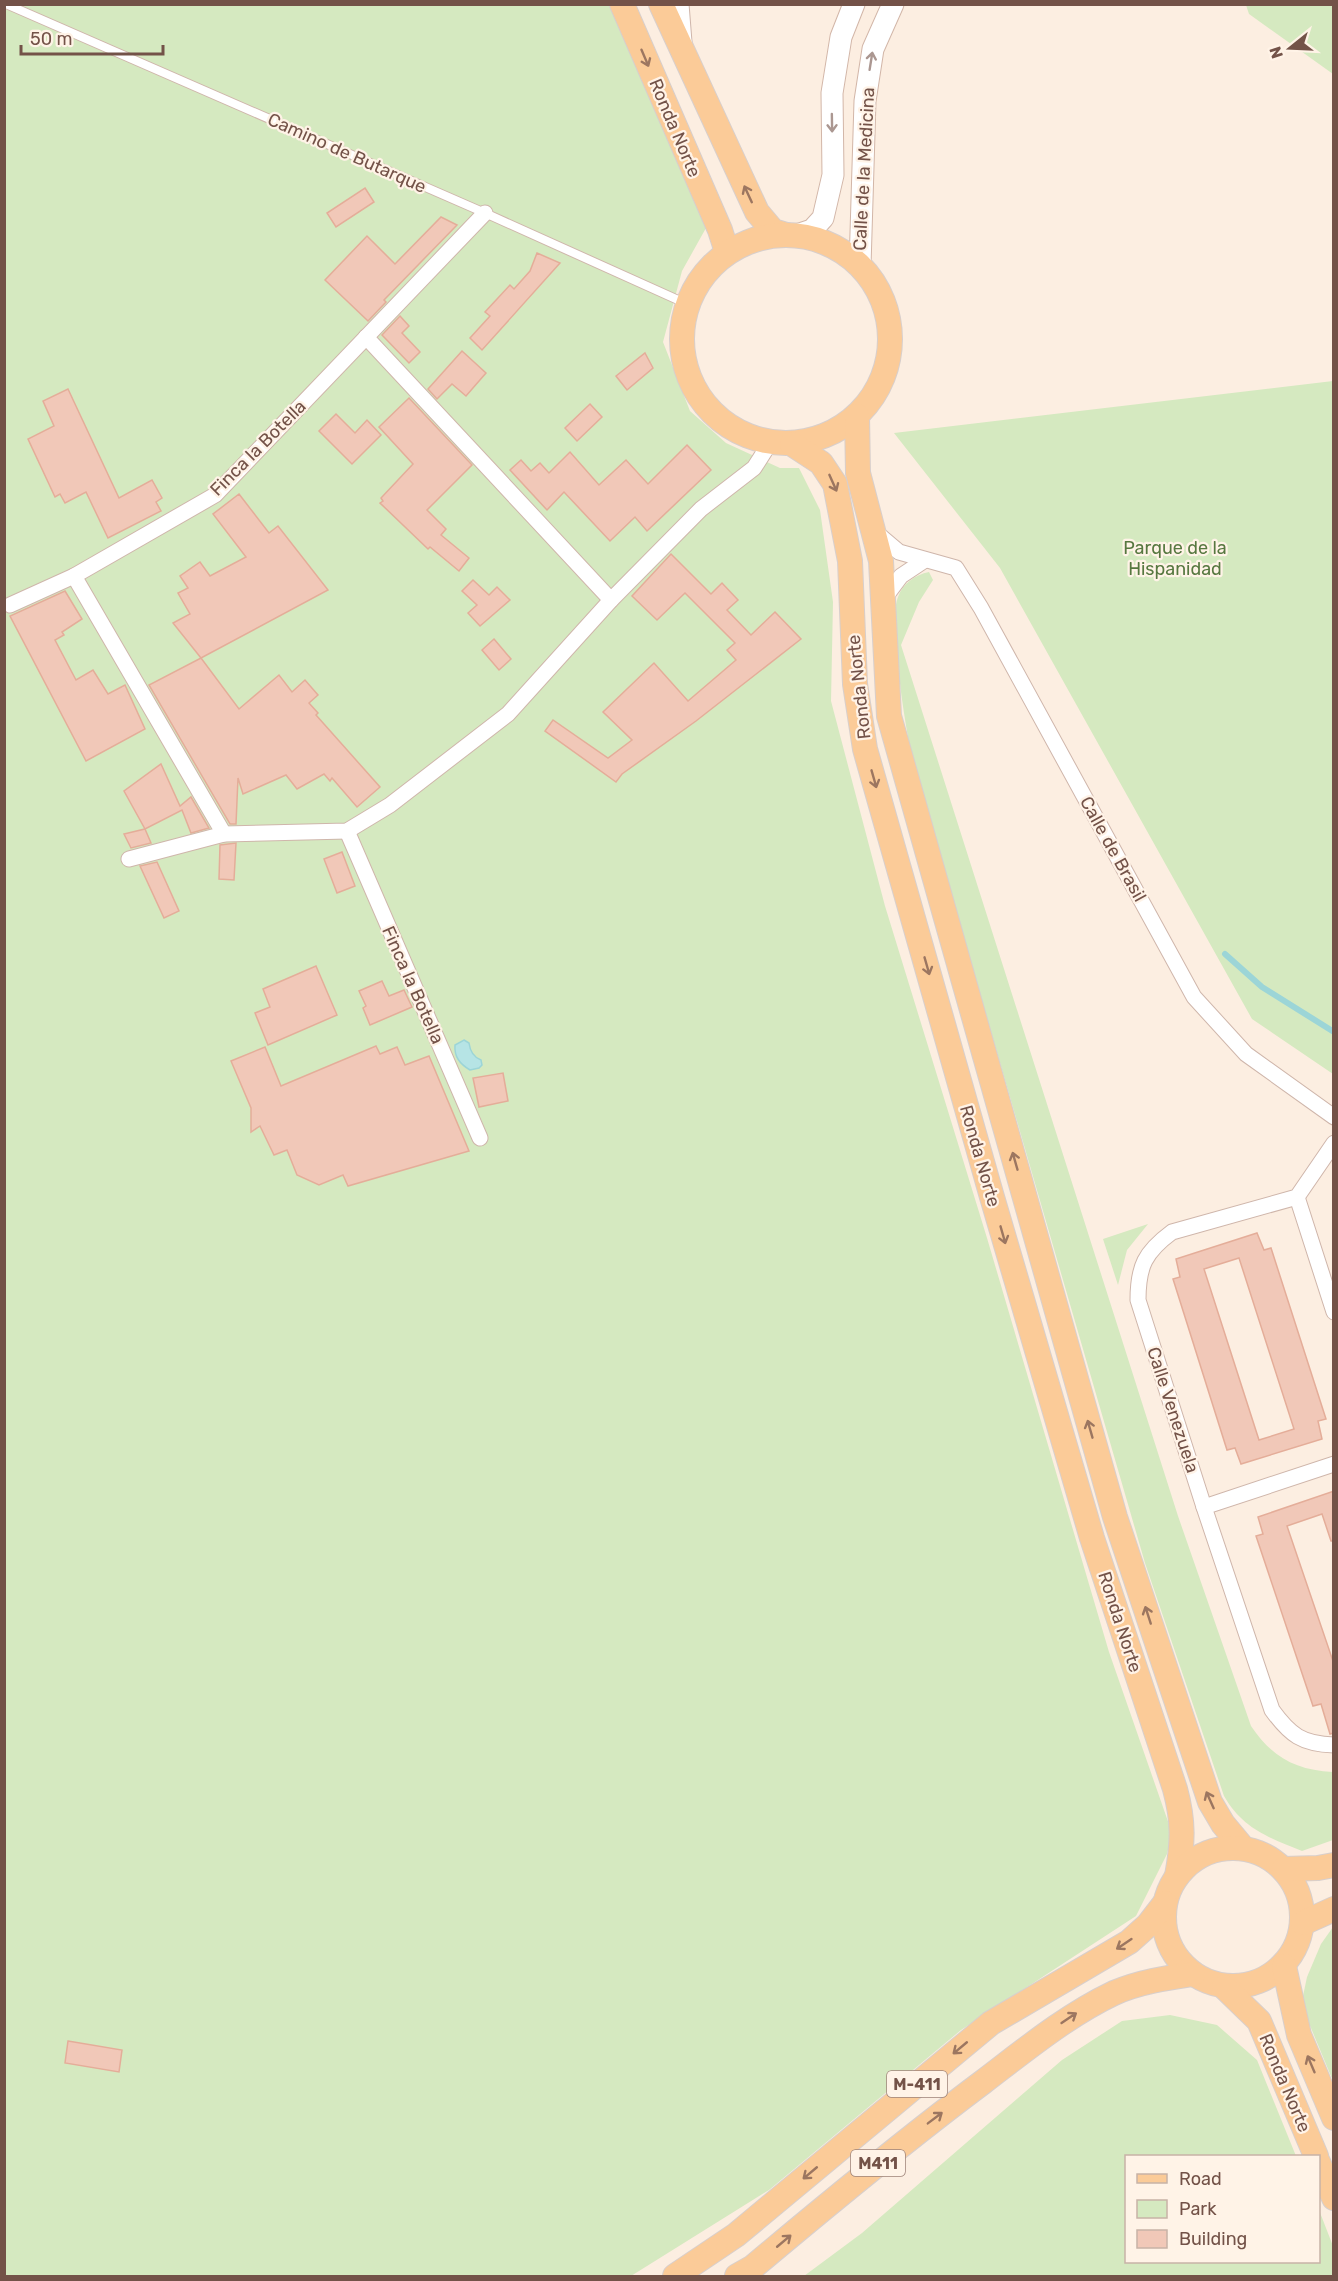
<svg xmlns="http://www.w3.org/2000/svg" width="1338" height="2281" font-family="Rubik,sans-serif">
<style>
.green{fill:#d5e9c0}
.water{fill:#b6e4e5;stroke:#9cd5d7;stroke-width:1.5}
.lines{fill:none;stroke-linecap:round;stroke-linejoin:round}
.stream{stroke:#9cd5d7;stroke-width:6}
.building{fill:#f1c8b8;stroke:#e4ad99;stroke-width:1.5;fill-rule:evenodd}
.lane-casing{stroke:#cfb6ab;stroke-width:10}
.street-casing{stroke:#cfb6ab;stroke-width:17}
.secondary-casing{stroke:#d2b6a8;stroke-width:23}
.primary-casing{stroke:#d8cfcc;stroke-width:26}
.lane{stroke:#fff;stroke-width:8}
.street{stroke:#fff;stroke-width:15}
.secondary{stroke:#fff;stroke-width:21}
.primary{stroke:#fbcb98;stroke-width:24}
.oneway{stroke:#9c7660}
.oneway2{stroke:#ab9791}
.labels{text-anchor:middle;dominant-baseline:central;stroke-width:4.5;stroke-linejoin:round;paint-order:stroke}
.shield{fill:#fff3e7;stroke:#9d8278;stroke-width:1.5}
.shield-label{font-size:16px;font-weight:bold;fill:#735248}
.street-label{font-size:18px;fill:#735248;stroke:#fff3e7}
.park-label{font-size:18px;fill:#577840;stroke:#fff3e7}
</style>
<rect width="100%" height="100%" fill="#fceee1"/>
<g class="green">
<path d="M5,5H609L706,228L682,271L663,342L690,411L726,443L780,468H799L820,510L833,602L831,701L885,906L987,1238L1109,1652L1172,1833L1167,1854L1136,1916L961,2030L769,2190L631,2276H5Z"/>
<path d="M1246,5H1333V74L1249,14Z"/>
<path d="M1333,381V1074L1252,1019L1000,568L894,433Z"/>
<path d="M929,572L933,580L919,602L901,645L1178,1516L1251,1726C1272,1757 1295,1770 1333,1772V1840L1302,1851C1268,1837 1243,1829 1224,1796L1145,1563L912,759C904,716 897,674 896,629C896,619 894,607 898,597C903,583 915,575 929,572Z"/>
<path d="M1148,1224L1127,1250L1118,1285L1103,1239Z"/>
<path d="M1333,1927V2081L1306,2016L1303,1996L1307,1977L1321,1944Z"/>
<path d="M1170,2015L1217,2025L1257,2060L1296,2156H1126V2262H1318L1319,2210L1333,2246V2276H804L862,2233L1062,2060L1122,2021Z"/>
</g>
<path class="water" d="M464,1040L469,1043C470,1051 473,1057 481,1060L482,1065L479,1068L470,1070C460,1064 454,1057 455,1045Z"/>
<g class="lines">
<path class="stream" d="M1225,954L1262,987L1334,1032"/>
</g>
<g class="building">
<path d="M365,188L374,202L336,227L327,213Z"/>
<path d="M441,217L457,225L384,300L386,302L368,321L325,280L367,236L395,264Z"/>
<path d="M537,253L560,263L482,350L470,338L490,316L485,312L510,285L514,289L530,271Z"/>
<path d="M400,316L409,326L402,333L420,352L409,363L382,335Z"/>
<path d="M462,351L486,373L466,396L452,384L437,399L428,389Z"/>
<path d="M645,353L653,368L627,390L616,376Z"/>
<path d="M68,389L119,498L152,480L162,498L156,502L161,511L108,538L86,492L65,503L60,494L55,497L28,439L54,426L43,401Z"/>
<path d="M409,398L472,465L427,510L446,529L441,535L469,558L459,571L430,547L428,549L380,503L383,501L381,498L413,464L379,427Z"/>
<path d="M590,404L602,417L577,441L565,428Z"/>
<path d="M336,414L355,433L367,420L381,435L352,464L319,431Z"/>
<path d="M687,445L711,470L647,531L635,517L610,541L564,492L547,510L510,470L521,460L531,471L540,463L549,473L570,452L599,485L626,460L648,484Z"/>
<path d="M239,494L269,533L278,526L328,590L201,658L173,623L190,614L178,593L188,588L180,576L200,562L210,576L246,557L213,514Z"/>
<path d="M671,554L711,594L722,583L738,600L727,610L751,635L775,612L801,639L696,721L622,774L616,782L545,731L553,720L608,758L632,740L603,712L654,663L688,701L736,660L727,650L735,643L685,593L657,620L632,596Z"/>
<path d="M473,580L489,595L497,587L510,600L480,626L468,613L477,605L462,591Z"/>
<path d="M65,591L82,619L62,632L64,635L55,640L76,680L93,670L108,694L125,685L145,729L86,761L10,616Z"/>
<path d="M494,639L511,659L499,670L482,650Z"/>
<path d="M201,658L239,709L279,675L292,692L305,680L318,695L309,703L318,713L316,715L380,787L357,807L332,778L330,781L324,774L297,789L286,775L243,794L238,778L236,824H230L149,685Z"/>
<path d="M161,764L180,806L191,797L209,828L191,833L182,810L145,829L124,791Z"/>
<path d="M145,829L151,843L131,848L124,834Z"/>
<path d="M236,843L234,880L219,879L220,845Z"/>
<path d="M342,852L355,886L337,893L324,859Z"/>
<path d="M157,862L179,911L164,918L140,866Z"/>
<path d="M316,966L337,1015L268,1045L255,1013L270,1007L263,989Z"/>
<path d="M382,981L389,996L404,990L412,1007L370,1025L363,1008L366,1006L359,991Z"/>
<path d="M376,1046L380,1054L397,1047L405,1065L429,1056L469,1151L348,1186L343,1175L319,1185L297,1175L287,1150L274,1155L260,1126L251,1132V1108L231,1061L265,1047L281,1086Z"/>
<path d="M503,1073L508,1101L479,1107L473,1078Z"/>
<path d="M1257,1233L1264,1250L1271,1248L1326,1419L1318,1421L1322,1439L1241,1464L1235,1448L1227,1450L1173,1279L1180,1277L1176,1259ZM1239,1258L1294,1429L1259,1440L1204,1269Z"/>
<path d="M1334,1491V1541H1331L1322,1514L1287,1526L1334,1664V1733L1330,1734L1321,1704L1313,1706L1256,1536L1263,1534L1258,1517Z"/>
<path d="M68,2041L122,2050L119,2072L65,2063Z"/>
</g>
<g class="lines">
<g class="lane-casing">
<path id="lane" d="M6,4L485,213L687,304"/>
</g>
<g class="street-casing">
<g id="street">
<path d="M681,4L684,42"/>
<path d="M366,337L611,600"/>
<path d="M873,530L899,552L956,568L981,608L1194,997L1246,1054L1334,1117"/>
<path d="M74,576L224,834"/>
<path d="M883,600L901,576L925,560"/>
<path d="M10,605L74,576L215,495L485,213"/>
<path d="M347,831L480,1138"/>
<path d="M129,859L224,834L347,831L390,805L508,714L611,600L701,509L754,468L770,443"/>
<path d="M1334,1143L1297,1197L1172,1232C1145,1252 1138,1266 1138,1300L1204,1507L1272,1710C1290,1735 1302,1744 1334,1745"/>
<path d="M1297,1197L1334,1312"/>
<path d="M1204,1507L1334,1464"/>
</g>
</g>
<g class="secondary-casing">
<g id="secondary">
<path d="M797,235L812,230L823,218L833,175L832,93L841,37L854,4"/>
<path d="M860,266L865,101L873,49L893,4"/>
</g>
</g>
<g class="primary-casing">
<g id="primary">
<path d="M622,4L720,230L727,252"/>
<path d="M661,4L757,212L773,231L786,235"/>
<circle cx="786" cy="339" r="104"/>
<path d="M857,416L858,473L881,561L889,716L1115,1517L1210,1802L1223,1824L1243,1848"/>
<path d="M792,444L821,463L835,484L850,561L855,684L865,749L992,1197L1092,1538L1175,1789C1184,1822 1183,1843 1177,1876"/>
<circle cx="1233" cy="1917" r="69"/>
<path d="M1284,1869L1318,1868L1334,1865"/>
<path d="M1303,1923L1334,1909"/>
<path d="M1284,1966L1299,2035L1334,2118"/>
<path d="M1224,1987L1259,2021L1316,2156"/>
<path d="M1318,2162L1334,2198"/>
<path d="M675,2276L736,2235L991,2023L1129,1942L1148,1925L1165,1903"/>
<path d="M737,2276L753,2267C828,2204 904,2141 983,2082C1025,2050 1066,2016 1114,1993C1139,1982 1166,1978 1193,1974"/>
</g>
</g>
<use href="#lane" class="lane"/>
<use href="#street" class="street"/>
<use href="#secondary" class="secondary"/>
<use href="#primary" class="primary"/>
</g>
<defs><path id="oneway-shaft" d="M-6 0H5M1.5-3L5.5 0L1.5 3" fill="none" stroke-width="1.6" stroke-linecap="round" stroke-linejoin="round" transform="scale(1.5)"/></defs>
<g class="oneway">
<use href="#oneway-shaft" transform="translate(645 58) rotate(67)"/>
<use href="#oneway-shaft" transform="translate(748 194) rotate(-115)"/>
<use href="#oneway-shaft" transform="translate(833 483) rotate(66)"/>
<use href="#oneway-shaft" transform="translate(874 779) rotate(74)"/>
<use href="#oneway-shaft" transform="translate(927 966) rotate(74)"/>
<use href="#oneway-shaft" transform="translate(1015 1161) rotate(-106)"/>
<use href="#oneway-shaft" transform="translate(1003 1235) rotate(74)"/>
<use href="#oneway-shaft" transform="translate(1090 1429) rotate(-106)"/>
<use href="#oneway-shaft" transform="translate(1148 1615) rotate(-108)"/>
<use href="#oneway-shaft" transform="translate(1210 1800) rotate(-114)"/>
<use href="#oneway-shaft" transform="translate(1124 1944) rotate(146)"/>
<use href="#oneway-shaft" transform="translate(1069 2018) rotate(-34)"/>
<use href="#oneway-shaft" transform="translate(960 2048) rotate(140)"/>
<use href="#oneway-shaft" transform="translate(1311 2064) rotate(-113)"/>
<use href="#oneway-shaft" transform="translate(935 2118) rotate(-37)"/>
<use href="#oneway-shaft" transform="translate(810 2173) rotate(140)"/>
<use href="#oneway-shaft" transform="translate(784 2241) rotate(-40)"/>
</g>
<g class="oneway2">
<use href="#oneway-shaft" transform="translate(871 61) rotate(-81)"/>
<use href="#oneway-shaft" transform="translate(832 123) rotate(89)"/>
</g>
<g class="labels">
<g class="shield">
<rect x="887" y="2071" width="60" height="26" rx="4.5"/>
<rect x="851" y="2150" width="54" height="26" rx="4.5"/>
</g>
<g class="shield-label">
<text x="917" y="2084">M-411</text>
<text x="878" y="2163">M411</text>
</g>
<g class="street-label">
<text transform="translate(675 128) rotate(67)">Ronda Norte</text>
<text transform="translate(347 153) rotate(24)">Camino de Butarque</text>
<text transform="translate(864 169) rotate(-87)">Calle de la Medicina</text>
<text transform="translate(258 448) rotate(-45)">Finca la Botella</text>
<text transform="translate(859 687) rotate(-96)">Ronda Norte</text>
<text transform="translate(1113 849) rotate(61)">Calle de Brasil</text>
<text transform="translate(413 985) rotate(66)">Finca la Botella</text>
<text transform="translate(980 1156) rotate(74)">Ronda Norte</text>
<text transform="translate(1173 1410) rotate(72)">Calle Venezuela</text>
<text transform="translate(1120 1622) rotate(72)">Ronda Norte</text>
<text transform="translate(1285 2083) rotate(67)">Ronda Norte</text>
</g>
<g class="park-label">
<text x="1175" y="548">Parque de la<tspan x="1175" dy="21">Hispanidad</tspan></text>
</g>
</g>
<rect width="1338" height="2281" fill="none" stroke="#735248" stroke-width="12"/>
<rect x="1125" y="2155" width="195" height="108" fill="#fff3e7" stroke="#c7b3a7" stroke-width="1.5"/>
<rect x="1137" y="2174" width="30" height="9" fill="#fbcb98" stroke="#c7b3a7" stroke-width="1.5"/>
<text x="1179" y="2185" font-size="18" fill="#735248">Road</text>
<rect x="1137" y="2200" width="30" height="18" fill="#d5e9c0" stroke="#c7b3a7" stroke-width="1.5"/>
<text x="1179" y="2215" font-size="18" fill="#735248">Park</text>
<rect x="1137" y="2230" width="30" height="18" fill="#f1c8b8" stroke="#c7b3a7" stroke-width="1.5"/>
<text x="1179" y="2245" font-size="18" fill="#735248">Building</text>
<g transform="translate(1290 48) rotate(252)" stroke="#fff3e7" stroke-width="4.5" paint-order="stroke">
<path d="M0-4.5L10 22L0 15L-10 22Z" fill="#735248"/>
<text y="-9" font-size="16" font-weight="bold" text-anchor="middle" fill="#735248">N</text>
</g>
<path d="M21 45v9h142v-9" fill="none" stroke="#735248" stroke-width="3"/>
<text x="30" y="45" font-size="18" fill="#735248" stroke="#fff3e7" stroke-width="4.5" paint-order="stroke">50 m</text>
</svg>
